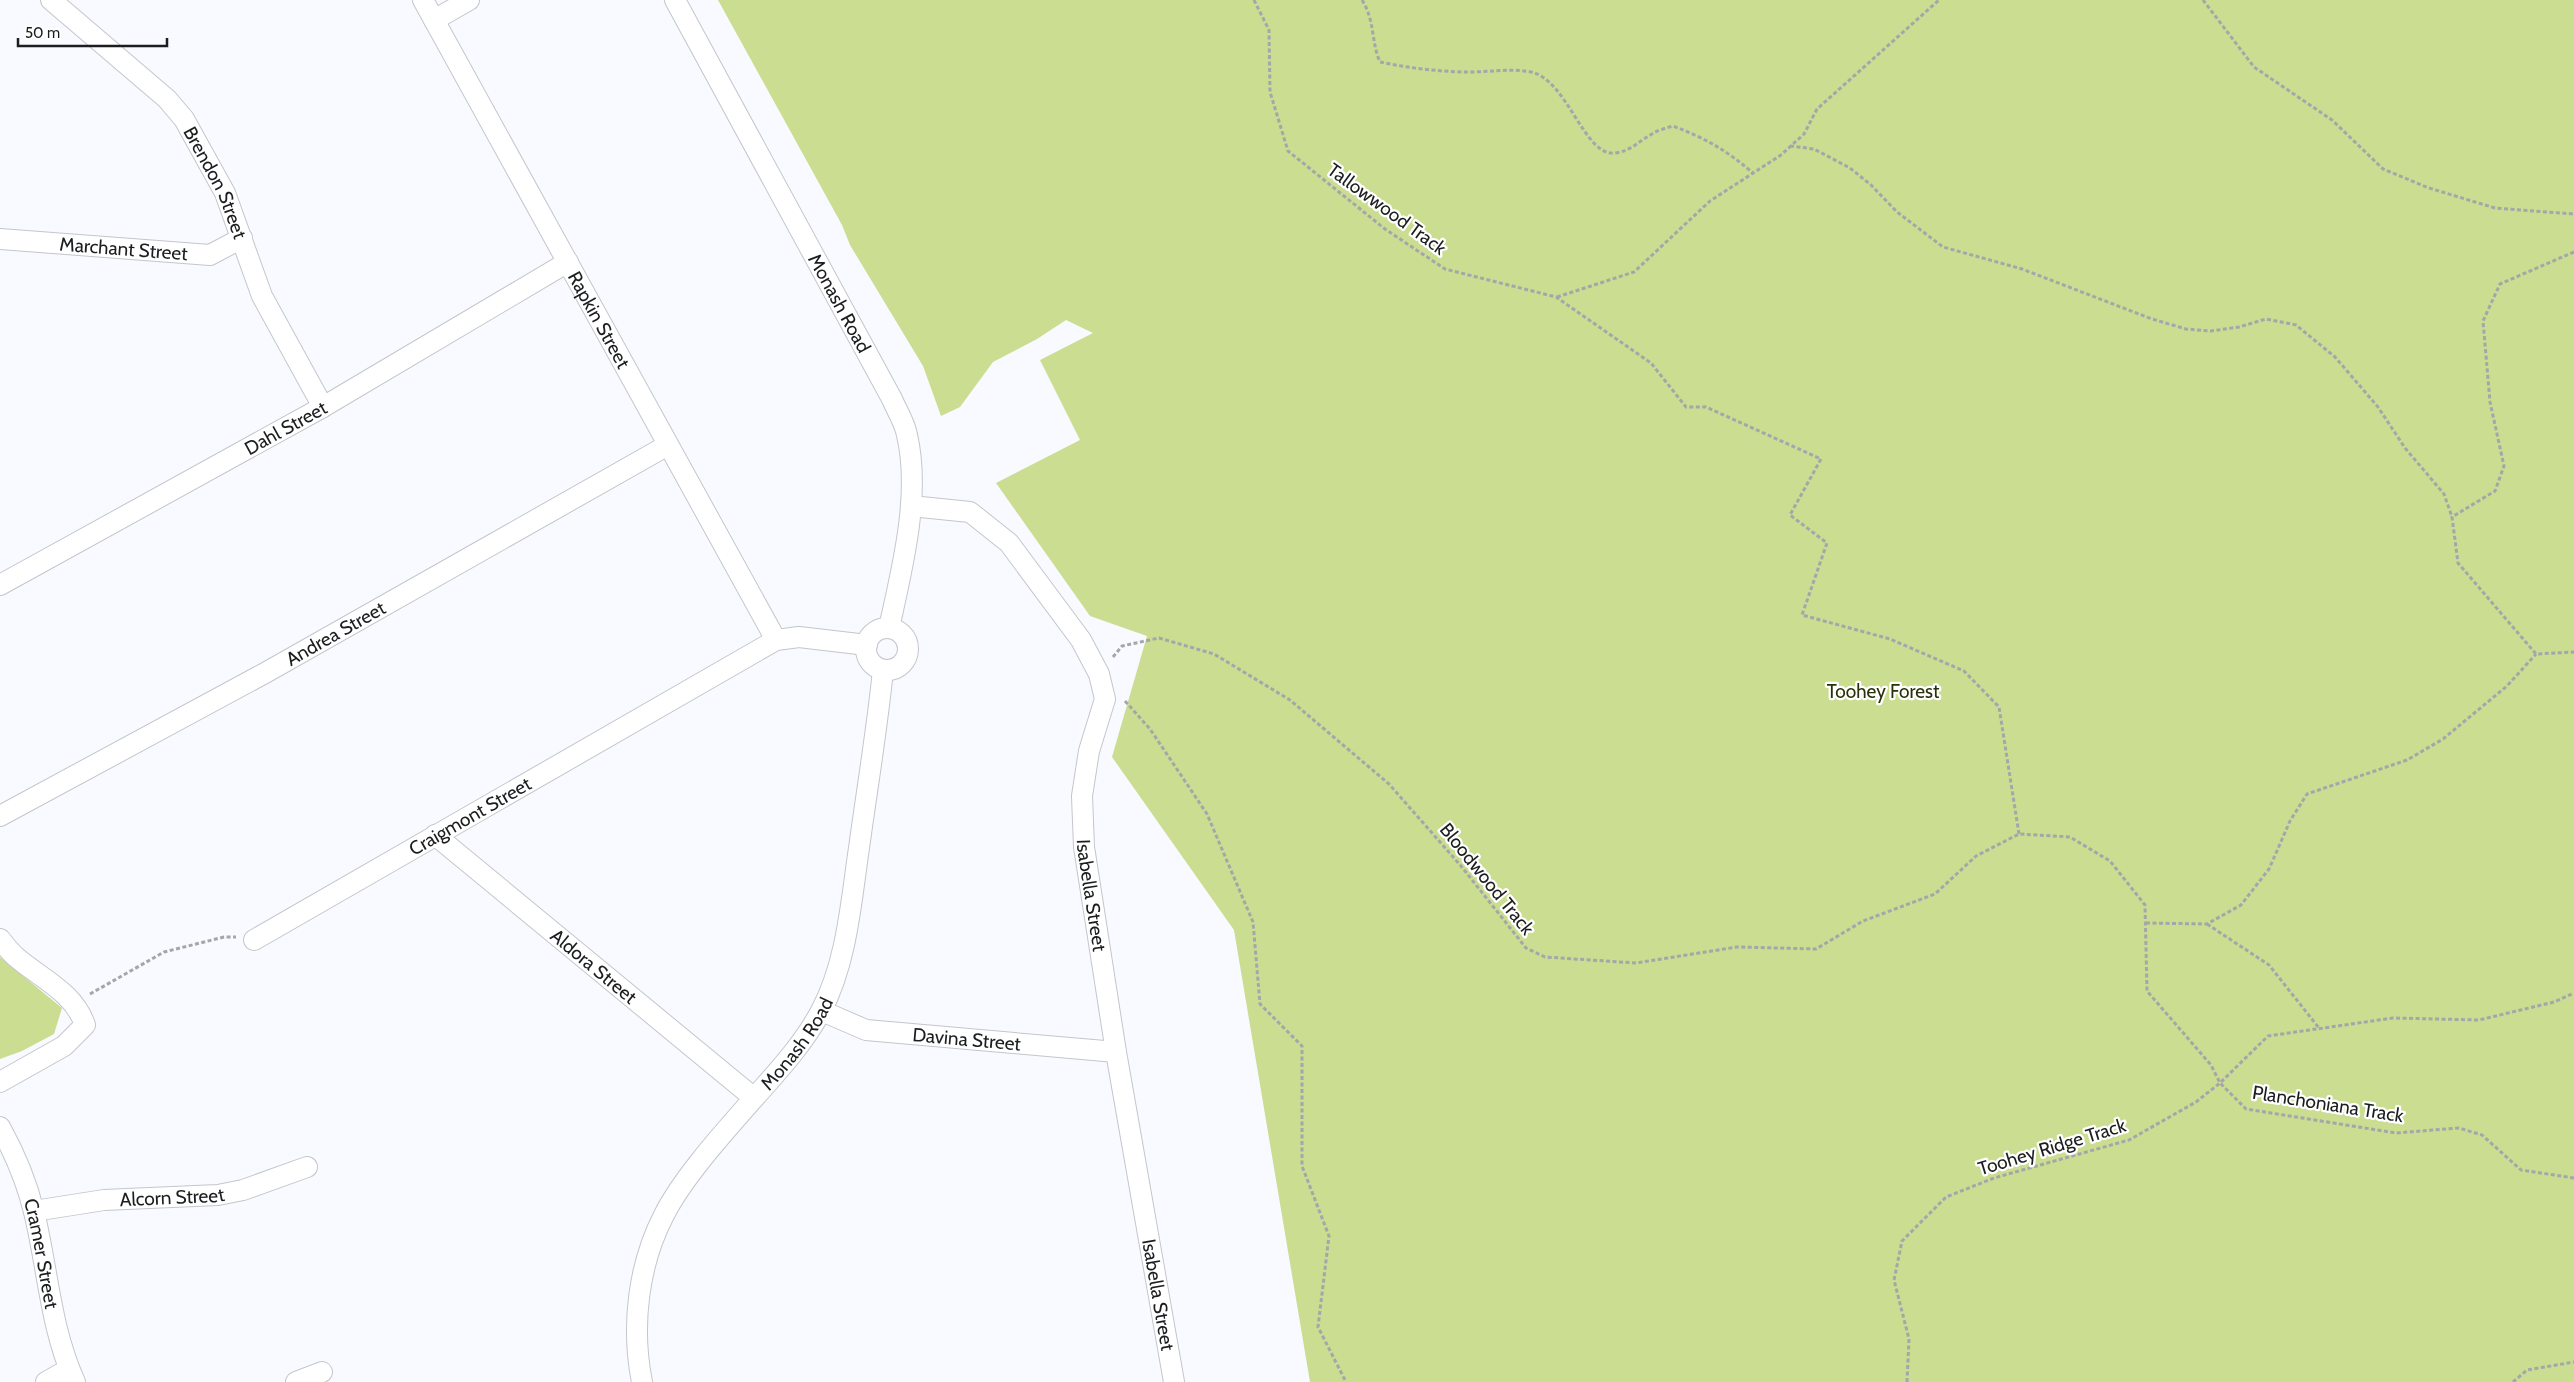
<svg xmlns="http://www.w3.org/2000/svg" width="2574" height="1382" font-family="Cabin,sans-serif">
<style>
.green{fill:#cadd90}
.lines{fill:none;stroke-linecap:round;stroke-linejoin:round}
.minor-casing{stroke:#c3c6cc;stroke-width:22}
.path{stroke:#a5a6aa;stroke-width:3;stroke-dasharray:4 2.5;stroke-linecap:butt}
.minor{stroke:#fff;stroke-width:20}
.labels{text-anchor:middle;dominant-baseline:central;stroke-width:4.5;stroke-linejoin:round;paint-order:stroke}
.street-label{font-size:19px;fill:#1c1d1f;stroke:#fff}
.park-label{font-size:19px;fill:#29300a;stroke:#fff}
</style>
<rect width="100%" height="100%" fill="#f8faff"/>
<g class="green">
<path d="M718,0H2574V1382H1310L1234,930L1112,757L1147,636L1090,616L996,483L1080,440L1040,360L1093,333L1066,320L1037,339L993,362L960,407L941,416L923,366L850,245L842,225Z"/>
<path d="M0,957L62,1008L54,1034L22,1051L0,1059Z"/>
</g>
<g class="lines">
<g class="minor-casing">
<g id="minor">
<path id="s1" d="M51,0L167,99L184,119L225,193L262,296L323,407"/>
<path id="s2" d="M423,0L776,640"/>
<path id="s3" d="M675,0L892,399C897,411 905,423 907,435C921,495 902,569 889,628"/>
<path d="M434,20L469,0"/>
<path id="s4" d="M0,239L210,255L242,238"/>
<path id="s5" d="M911,506L970,512L1009,543L1081,640L1099,674L1105,699L1089,751L1082,796L1084,847L1116,1052L1174,1382"/>
<path id="s6" d="M0,585L323,407L568,262"/>
<circle cx="887" cy="649" r="21"/>
<path id="s7" d="M0,816L265,673L668,445"/>
<path id="s8" d="M435,835L754,1098"/>
<path d="M0,939C5,945 10,952 16,957C40,978 74,992 85,1025L64,1046L0,1082"/>
<path id="s9" d="M254,940L776,640L799,637L867,645"/>
<path id="s10" d="M822,1011L866,1030L1116,1052"/>
<path id="s11" d="M0,1127C15,1154 27,1183 34,1212C48,1269 50,1327 75,1382"/>
<path id="s12" d="M34,1211L104,1200L218,1195L243,1190L307,1167"/>
<path d="M46,1382L69,1369"/>
<path d="M296,1382L322,1372"/>
<path id="s13" d="M642,1382C631,1327 638,1265 664,1215C683,1177 726,1130 755,1097C779,1070 804,1043 821,1011C847,962 851,902 859,848C867,789 877,730 883,670"/>
</g>
</g>
<g class="path">
<path d="M1254,0L1269,30L1270,92L1288,151L1385,229L1445,269L1556,297L1651,363L1686,407H1706L1821,459L1790,515L1827,543L1802,615L1890,639L1964,671L1999,707L2019,834"/>
<path d="M1362,0C1375,20 1371,42 1380,62C1409,68 1440,72 1470,72C1491,72 1511,68 1531,72C1568,80 1584,157 1615,153C1631,151 1639,141 1652,134C1658,130 1666,128 1673,126C1707,139 1726,150 1753,173"/>
<path d="M2203,0L2254,67L2332,120L2383,169L2429,188L2495,208L2574,214"/>
<path d="M1790,146L1814,149L1850,168L1871,185L1897,212L1943,247L2022,269L2152,319L2186,329L2211,331L2239,327L2266,319L2296,325L2335,357L2378,407L2405,448L2444,494L2452,517"/>
<path d="M2574,252L2500,284L2483,321L2490,402L2504,466L2495,491L2452,517L2458,563L2536,654L2574,652"/>
<path d="M1557,297L1634,272L1710,201L1781,155L1804,134L1817,109L1939,0"/>
<path d="M1113,657L1122,646L1159,638L1214,654L1290,700L1389,784L1461,866L1526,948L1545,957L1636,963L1737,947L1816,949L1863,921L1935,894L1976,856L2019,834L2070,837L2110,861L2145,905L2147,991L2211,1065L2220,1083L2246,1109L2396,1133L2459,1128L2482,1135L2521,1170L2574,1178"/>
<path d="M1125,701L1150,729L1207,814L1253,922L1260,1004L1302,1046V1166L1329,1236L1318,1327L1346,1382"/>
<path d="M2146,923L2207,924L2241,905L2269,869L2290,821L2307,794L2407,760L2443,739L2507,686L2536,654"/>
<path d="M2207,924L2269,965L2319,1028"/>
<path d="M90,994L164,952L224,937H236"/>
<path d="M1907,1382L1909,1339L1894,1280L1902,1241L1946,1197L1994,1178L2129,1140L2196,1102L2220,1083L2268,1036L2393,1018L2479,1020L2554,1002L2574,993"/>
<path d="M2513,1382L2527,1370L2574,1362"/>
</g>
<use href="#minor" class="minor"/>
</g>
<g class="labels">
<g class="street-label">
<text stroke="none"><textPath href="#s1" startOffset="250">Brendon Street</textPath></text>
<text transform="translate(1387 209) rotate(36)">Tallowwood Track</text>
<text stroke="none"><textPath href="#s4" startOffset="124">Marchant Street</textPath></text>
<text stroke="none"><textPath href="#s3" startOffset="345">Monash Road</textPath></text>
<text stroke="none"><textPath href="#s2" startOffset="365">Rapkin Street</textPath></text>
<text stroke="none"><textPath href="#s6" startOffset="326">Dahl Street</textPath></text>
<text stroke="none"><textPath href="#s7" startOffset="382">Andrea Street</textPath></text>
<text stroke="none"><textPath href="#s9" startOffset="249">Craigmont Street</textPath></text>
<text transform="translate(1487 879) rotate(51)">Bloodwood Track</text>
<text stroke="none"><textPath href="#s5" startOffset="494">Isabella Street</textPath></text>
<text stroke="none"><textPath href="#s8" startOffset="206">Aldora Street</textPath></text>
<text stroke="none"><textPath href="#s10" startOffset="149">Davina Street</textPath></text>
<text stroke="none"><textPath href="#s13" startOffset="389">Monash Road</textPath></text>
<text transform="translate(2328 1104) rotate(9)">Planchoniana Track</text>
<text transform="translate(2052 1147) rotate(-17)">Toohey Ridge Track</text>
<text stroke="none"><textPath href="#s12" startOffset="139">Alcorn Street</textPath></text>
<text stroke="none"><textPath href="#s11" startOffset="134">Cramer Street</textPath></text>
<text stroke="none"><textPath href="#s5" startOffset="899">Isabella Street</textPath></text>
</g>
<g class="park-label">
<text x="1883" y="691">Toohey Forest</text>
</g>
</g>
<path d="M18 38v8h149v-8" fill="none" stroke="#1c1d1f" stroke-width="2.5"/>
<text x="25" y="38" font-size="15" fill="#1c1d1f" stroke="#ffffff" stroke-width="4" paint-order="stroke">50 m</text>
</svg>
